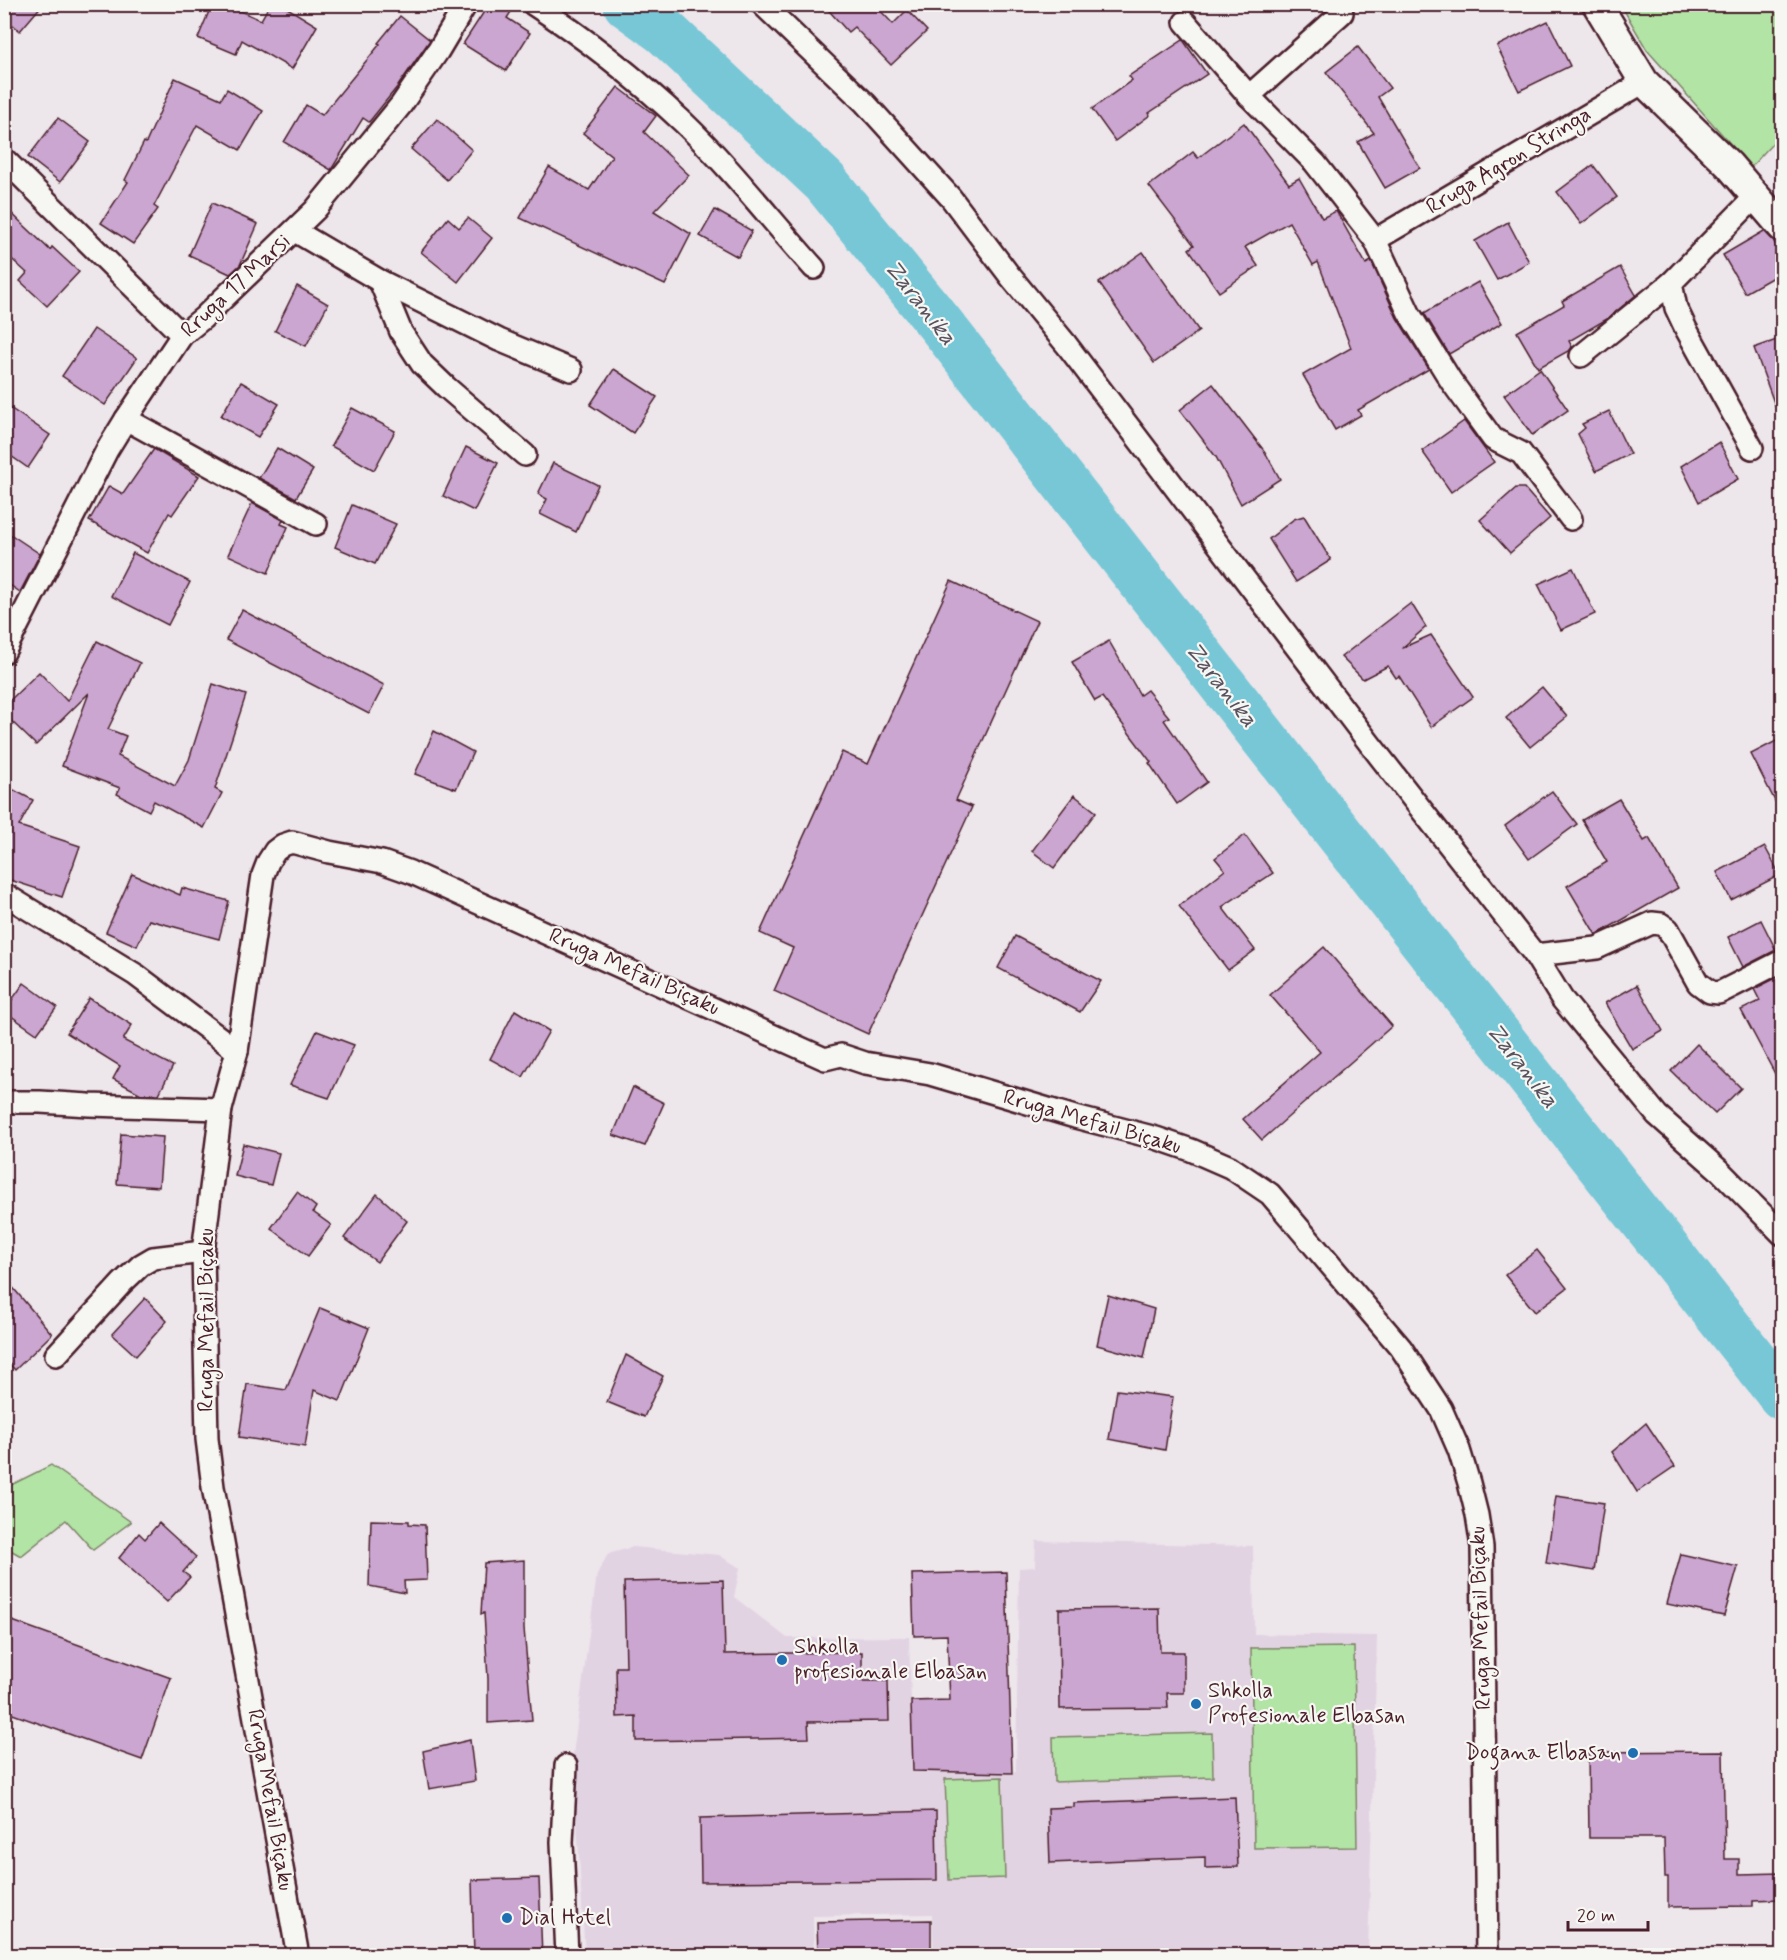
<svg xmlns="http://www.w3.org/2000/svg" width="1787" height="1960" font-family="Mynerve,sans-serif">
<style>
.built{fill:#e2d3e3}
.green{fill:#b2e4a5;stroke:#7e8268;stroke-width:1.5}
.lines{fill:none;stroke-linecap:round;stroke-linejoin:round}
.river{stroke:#78c7d6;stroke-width:48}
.building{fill:#caa6d0;stroke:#4a1f2b;stroke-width:1.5}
.street-casing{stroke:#4a1f2b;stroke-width:26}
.secondary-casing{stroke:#4a1f2b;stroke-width:33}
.street{stroke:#f6f6f2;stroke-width:21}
.secondary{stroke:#f6f6f2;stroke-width:28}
.poi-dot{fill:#1f6fb2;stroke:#f6f6f2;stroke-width:2}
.labels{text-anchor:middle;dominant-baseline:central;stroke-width:4.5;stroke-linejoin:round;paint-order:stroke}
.street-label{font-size:22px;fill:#4a1f2b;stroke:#f6f6f2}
.poi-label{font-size:22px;fill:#4a1f2b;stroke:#f6f6f2;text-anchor:start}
.water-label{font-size:24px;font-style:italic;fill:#58515e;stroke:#f6f6f2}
</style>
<rect width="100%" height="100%" fill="#ede6eb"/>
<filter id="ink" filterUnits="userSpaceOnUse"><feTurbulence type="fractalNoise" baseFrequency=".0167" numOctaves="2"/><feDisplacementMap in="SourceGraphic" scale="12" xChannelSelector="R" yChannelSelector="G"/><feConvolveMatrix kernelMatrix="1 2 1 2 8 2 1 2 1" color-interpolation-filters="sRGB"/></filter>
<g filter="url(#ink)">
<path class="built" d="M1036,1541L1253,1546L1254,1634L1377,1636L1368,1952L934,1955L932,1914L813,1916L814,1955L585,1956L573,1755L597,1574L608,1554L633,1547L719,1555L740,1568L734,1597L787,1638L909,1637L913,1770L1016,1772L1019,1568L1035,1567Z"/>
<g class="green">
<path d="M1621,5H1782V133L1751,167L1647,50Z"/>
<path d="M51,1465L131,1522L93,1550L66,1520L21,1556L5,1547V1488Z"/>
<path d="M1354,1647L1357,1847L1254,1848L1251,1648Z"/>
<path d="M1212,1733L1213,1777L1054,1782L1053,1737Z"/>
<path d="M1002,1777L1005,1878L949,1880L945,1779Z"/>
</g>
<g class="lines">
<path class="river" d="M627,4L664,31L825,182L941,325L1413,928L1782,1396"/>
</g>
<g class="building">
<path d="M4,4H43L20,31L4,17Z"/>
<path d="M212,4H224L261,20L270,4H281L317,26L292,69L242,40L236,54L198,38Z"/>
<path d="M489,4H516L507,18L530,33L506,71L463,44Z"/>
<path d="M823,4H879L876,6L893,24L907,10L927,31L891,65L854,27L848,32Z"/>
<path d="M400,16L430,40L398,86L369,122L363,118L331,170L284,142L306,105L322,115L380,44L378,43Z"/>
<path d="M1548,21L1570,66L1519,91L1497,46Z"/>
<path d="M1183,40L1207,74L1149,113L1150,115L1115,141L1092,109L1132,80L1129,76Z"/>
<path d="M1358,47L1390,88L1378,97L1420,168L1385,188L1358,142L1374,133L1326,72Z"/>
<path d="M175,78L221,99L227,89L263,111L240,150L197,125L154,206L158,209L133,244L101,223L128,182L125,180L144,142L146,143Z"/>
<path d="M618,87L656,116L644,132L689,175L654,211L691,234L665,285L520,218L549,167L589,190L612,156L583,133Z"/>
<path d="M58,118L90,142L60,182L28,157Z"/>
<path d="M437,119L472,150L447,180L411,149Z"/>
<path d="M1244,123L1289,184L1299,178L1322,218L1336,211L1366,264L1371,261L1397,318L1429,369L1358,410L1361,415L1335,430L1303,375L1351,348L1318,262L1313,265L1289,222L1245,247L1258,266L1219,292L1189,249L1194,245L1149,186L1193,152L1198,158Z"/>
<path d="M1593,165L1617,197L1581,224L1557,192Z"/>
<path d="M212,203L258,224L240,265L230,274L189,255Z"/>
<path d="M4,206L50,250L52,247L79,272L47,306L20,281L27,273L4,252Z"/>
<path d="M715,210L752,231L738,257L700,236Z"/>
<path d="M448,218L459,228L468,218L492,238L458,282L421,252Z"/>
<path d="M1508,222L1529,262L1497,280L1475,241Z"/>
<path d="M1764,231L1773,240L1782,257V272L1745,293L1723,255Z"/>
<path d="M1143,252L1199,331L1154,363L1099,283Z"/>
<path d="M1620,267L1636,295L1607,319L1569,341L1572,347L1570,350L1538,368L1517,332L1564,305L1562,301Z"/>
<path d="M1478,282L1502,323L1449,354L1424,313Z"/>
<path d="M297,286L328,304L306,346L275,331Z"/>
<path d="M94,329L137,358L105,405L62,376Z"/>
<path d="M1782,338V419H1780L1754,348Z"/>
<path d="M614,369L657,397L633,433L590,405Z"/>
<path d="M1540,369L1568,410L1532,435L1504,395Z"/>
<path d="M241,382L279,404L258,437L221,416Z"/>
<path d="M1213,384L1265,452L1280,479L1241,504L1216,457L1180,410Z"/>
<path d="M4,404L50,435L28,468L4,451Z"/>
<path d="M352,408L395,431L374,470L331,446Z"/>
<path d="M1609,411L1630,454L1596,471L1578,434L1585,428L1582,424Z"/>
<path d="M1464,421L1494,462L1451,492L1422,451Z"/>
<path d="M1719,442L1738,479L1699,502L1681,466Z"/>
<path d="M466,447L498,463L474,511L443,496Z"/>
<path d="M277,448L313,470L296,498L259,478Z"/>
<path d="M154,449L199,476L172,515L169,513L147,553L89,521L109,486L123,494Z"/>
<path d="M553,463L598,485L576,532L540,514L547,499L538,494Z"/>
<path d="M1516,488H1524L1550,518L1510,553L1480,520Z"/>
<path d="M252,503L283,520L281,524L288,527L268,573L228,555Z"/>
<path d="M352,505L396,524L375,564L335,547Z"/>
<path d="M1304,516L1331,560L1296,582L1269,539L1294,519Z"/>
<path d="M4,530L40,554L20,592L4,581Z"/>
<path d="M133,553L190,582L168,625L111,596Z"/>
<path d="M1573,568L1595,614L1561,630L1538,584Z"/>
<path d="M951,581L1037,621L956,800L972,807L868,1034L774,991L793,948L760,933L842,752L868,764Z"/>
<path d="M1411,603L1426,627L1402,648L1431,635L1473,697L1431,727L1399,676L1396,678L1388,666L1363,679L1341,657Z"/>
<path d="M242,610L384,685L369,714L226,640Z"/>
<path d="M97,641L140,663L108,729L126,736L118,756L175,786L189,760L213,684L246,695L215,789L222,793L204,828L154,801L149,811L117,794L120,788L62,766L89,693L36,745L4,714V706L39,672L67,701Z"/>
<path d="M1109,641L1140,695L1147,690L1169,717L1164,720L1207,782L1177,804L1149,763L1151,762L1102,697L1095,701L1072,662Z"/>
<path d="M1542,687L1567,717L1530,747L1506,718Z"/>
<path d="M434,731L473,752L456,789L415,774Z"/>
<path d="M1782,738V815L1751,754Z"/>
<path d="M4,785L33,800L19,826L80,846L62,897L4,878Z"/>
<path d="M1552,791L1577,824L1529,859L1505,826Z"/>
<path d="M1074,795L1096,812L1054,868L1032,851Z"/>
<path d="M1619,799L1644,841L1649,838L1678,888L1596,935L1567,886L1607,862L1582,820Z"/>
<path d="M1245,835L1273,873L1222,907L1255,950L1228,970L1179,906L1225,870L1215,858Z"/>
<path d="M1765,847L1780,875L1731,900L1717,872Z"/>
<path d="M132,874L180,895L182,888L229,901L219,939L149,920L137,946L106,932Z"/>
<path d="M1761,920L1776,950L1743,967L1728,937Z"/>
<path d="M1015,936L1101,981L1080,1012L998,968Z"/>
<path d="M1324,947L1392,1026L1262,1140L1243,1119L1320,1052L1270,995Z"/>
<path d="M1782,975V1087L1741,1010L1760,1001L1754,989Z"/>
<path d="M24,983L57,1007L37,1034L4,1011Z"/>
<path d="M1637,985L1663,1031L1632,1049L1605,1003Z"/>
<path d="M89,998L132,1025L123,1040L173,1066L159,1094H141L113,1079L120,1066L67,1033Z"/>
<path d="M515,1010L549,1031L523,1077L490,1059Z"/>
<path d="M317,1031L354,1045L329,1098L290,1085Z"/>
<path d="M1697,1044L1741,1088L1715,1114L1671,1071Z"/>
<path d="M633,1087L664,1103L645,1146L613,1135Z"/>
<path d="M121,1134L163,1137L159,1187L117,1184Z"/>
<path d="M243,1144L279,1153L271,1185L235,1176Z"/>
<path d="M297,1192L316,1207L313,1212L331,1225L308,1256L271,1228Z"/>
<path d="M377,1194L407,1221L377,1262L344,1238Z"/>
<path d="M1537,1250L1567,1288L1535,1312L1505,1275Z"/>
<path d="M4,1277L52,1334L15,1370L4,1358Z"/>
<path d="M1108,1295L1154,1309L1144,1358L1097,1345Z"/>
<path d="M145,1298L167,1321L136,1356L112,1334Z"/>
<path d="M320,1308L369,1328L340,1401L314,1390L305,1447L239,1437L247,1384L286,1390Z"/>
<path d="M626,1355L663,1376L644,1417L607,1402Z"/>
<path d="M1117,1390L1173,1397L1165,1450L1109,1439Z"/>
<path d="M1646,1423L1675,1466L1637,1492L1612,1452Z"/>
<path d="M1556,1496L1604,1503L1594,1571L1546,1563Z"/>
<path d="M371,1520L409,1521V1524L425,1525L427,1580L404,1581L405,1593L369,1586Z"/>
<path d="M159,1523L196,1557L183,1572L190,1577L167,1602L119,1558L139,1533L145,1539Z"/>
<path d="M1681,1554L1738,1567L1724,1616L1667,1604Z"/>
<path d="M524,1560V1629L532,1720L488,1723V1679L484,1613L481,1614L484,1563Z"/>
<path d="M1006,1572L1012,1773L913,1771L911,1701L950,1700L947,1635L914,1636L912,1574Z"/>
<path d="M723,1580L725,1654L862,1652V1681H888L889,1721L808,1722L809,1738L636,1741V1716L617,1717L616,1667H626L624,1582Z"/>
<path d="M1159,1608L1160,1652H1184V1693H1167L1168,1708L1060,1709L1059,1609Z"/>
<path d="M4,1618L171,1678L142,1760L4,1711Z"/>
<path d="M470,1740L475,1781L429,1789L423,1751Z"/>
<path d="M1723,1751L1725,1859H1739V1874L1782,1873V1899L1753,1900V1906L1668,1907V1877H1665L1664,1838H1589L1588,1752Z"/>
<path d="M1235,1797L1238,1867L1205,1868V1857L1050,1863L1048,1808L1074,1807V1803Z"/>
<path d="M936,1811L937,1880L701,1882L700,1818Z"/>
<path d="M539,1878L542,1956H474L472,1880Z"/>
<path d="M931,1920V1956H818L817,1922Z"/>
</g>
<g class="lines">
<g class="street-casing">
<g id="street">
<path d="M533,4C587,39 637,79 683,122C730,167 771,220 814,268"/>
<path d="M762,4L865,103L951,198L1010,276L1066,344L1370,744L1535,955L1562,999L1657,1115L1719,1170L1782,1234"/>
<path d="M1185,22L1249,96L1315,163L1375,240L1409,313L1451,381L1493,439L1521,453L1571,519"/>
<path d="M1249,96L1342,13"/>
<path d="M4,159L182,335"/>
<path d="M295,231L380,281L499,340L571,370"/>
<path d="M1375,240L1644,82"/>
<path d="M380,281L401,332L422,364L446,387L525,455"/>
<path d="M1671,283L1676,308L1686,329L1752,448"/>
<path d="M1581,356L1671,283L1756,196"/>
<path d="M126,419L316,524"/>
<path d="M4,652L107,450L126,419L182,335L203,318L315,210L401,105L438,51L466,4"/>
<path d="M4,894L136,975L237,1051"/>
<path d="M1535,955L1597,948L1652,923L1661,924L1668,929L1698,983L1710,992L1719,993L1782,961"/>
<path d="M4,1102H40L89,1105L221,1109"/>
<path d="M56,1355L122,1283L141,1265L153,1258L203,1252"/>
<path d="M566,1766L562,1842L567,1956"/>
<path d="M298,1956L213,1487L207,1439L203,1252L221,1109L237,1051L263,875L268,862L275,851L283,845L292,842L329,852L382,862L410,872L825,1059L841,1055L865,1063L930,1074L1075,1117L1156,1138L1191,1150L1230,1167L1270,1194L1401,1348L1441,1409L1459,1450L1469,1483L1477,1515L1482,1547L1487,1956"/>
</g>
</g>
<g class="secondary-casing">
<path id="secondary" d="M1597,4L1644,82L1729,165L1782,227"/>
</g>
<use href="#street" class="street"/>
<use href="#secondary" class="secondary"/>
</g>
</g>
<g class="poi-dot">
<circle cx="782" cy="1660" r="6"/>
<circle cx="1196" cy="1704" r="6"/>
<circle cx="1633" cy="1753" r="6"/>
<circle cx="507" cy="1918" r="6"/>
</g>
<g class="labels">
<g class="street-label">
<text transform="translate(1509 161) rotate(-31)">Rruga Agron Stringa</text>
<text transform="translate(236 286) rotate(-43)">Rruga 17 Marsi</text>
<text transform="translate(634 972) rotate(24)">Rruga Mefail Biçaku</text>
<text transform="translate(1092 1122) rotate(16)">Rruga Mefail Biçaku</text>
<text transform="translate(207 1320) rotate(-90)">Rruga Mefail Biçaku</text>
<text transform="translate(1481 1618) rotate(-92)">Rruga Mefail Biçaku</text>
<text transform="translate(270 1800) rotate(80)">Rruga Mefail Biçaku</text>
</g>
<g class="poi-label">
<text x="794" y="1647">Shkolla<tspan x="794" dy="25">profesionale Elbasan</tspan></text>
<text x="1208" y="1691">Shkolla<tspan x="1208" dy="25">Profesionale Elbasan</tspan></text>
<text x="1621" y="1753" text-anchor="end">Dogana Elbasan</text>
<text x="519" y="1918">Dial Hotel</text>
</g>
<g class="water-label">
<text transform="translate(920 303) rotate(52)">Zaranika</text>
<text transform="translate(1221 685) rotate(52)">Zaranika</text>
<text transform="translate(1522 1066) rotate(52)">Zaranika</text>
</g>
</g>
<rect width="1787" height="1960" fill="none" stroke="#f6f6f2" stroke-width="24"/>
<rect x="12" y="12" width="1763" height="1936" fill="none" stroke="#4a1f2b" stroke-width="2" filter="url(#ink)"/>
<path d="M1568 1921v9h80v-9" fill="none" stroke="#4a1f2b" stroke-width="3"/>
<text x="1577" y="1921" font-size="18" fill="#4a1f2b" stroke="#f6f6f2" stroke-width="4.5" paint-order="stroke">20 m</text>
</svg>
